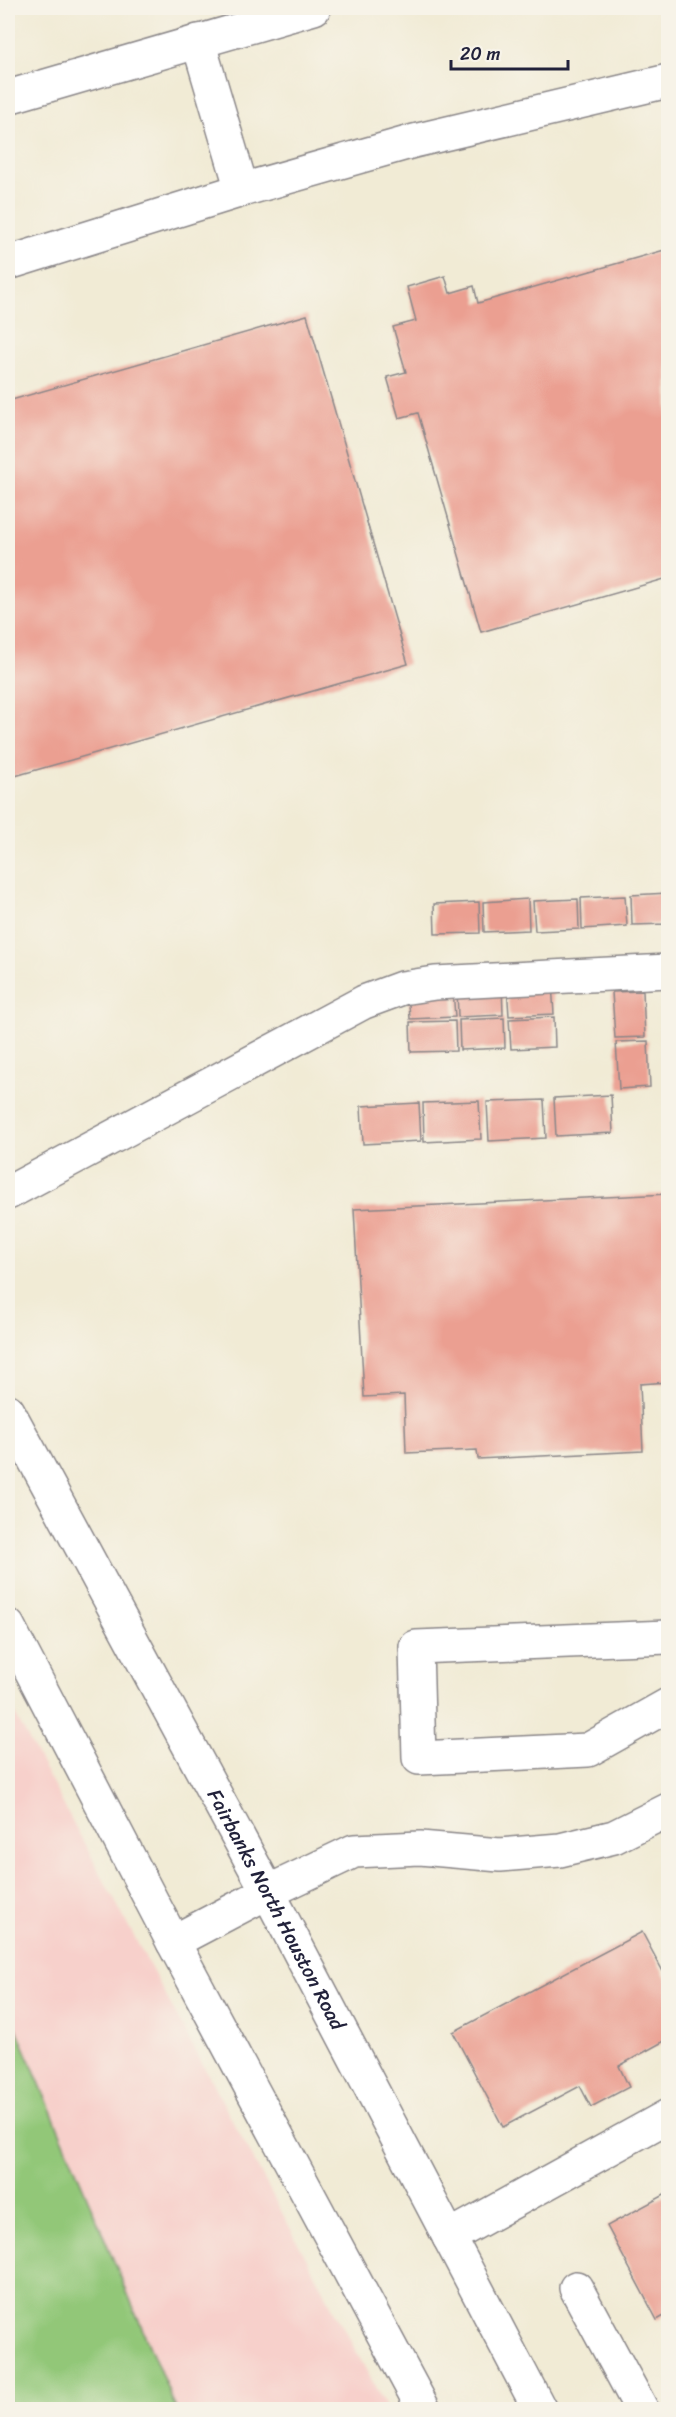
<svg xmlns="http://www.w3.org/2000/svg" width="676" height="2417" font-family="Sriracha,sans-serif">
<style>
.built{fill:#f7d0cb}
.green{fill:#92c778;stroke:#5a745a;stroke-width:1.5}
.building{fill:#eb9f91}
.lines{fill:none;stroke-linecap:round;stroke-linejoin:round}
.minor-casing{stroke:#8a8688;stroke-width:36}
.major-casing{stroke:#8a8688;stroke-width:36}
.minor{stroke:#fff;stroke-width:33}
.major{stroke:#fff;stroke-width:33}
.labels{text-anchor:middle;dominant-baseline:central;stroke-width:4.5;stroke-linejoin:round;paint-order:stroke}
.street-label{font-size:20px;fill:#22223b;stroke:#f7f3e8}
</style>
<rect width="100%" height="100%" fill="#f7f3e8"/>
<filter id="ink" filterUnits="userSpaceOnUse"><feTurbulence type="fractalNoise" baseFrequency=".0167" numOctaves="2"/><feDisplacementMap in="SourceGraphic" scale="12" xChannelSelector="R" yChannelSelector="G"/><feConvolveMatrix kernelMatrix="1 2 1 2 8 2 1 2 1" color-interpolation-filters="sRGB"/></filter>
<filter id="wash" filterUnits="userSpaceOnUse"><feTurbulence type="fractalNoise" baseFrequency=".008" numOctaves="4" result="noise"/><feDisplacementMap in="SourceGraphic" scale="24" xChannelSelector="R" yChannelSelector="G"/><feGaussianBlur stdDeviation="1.35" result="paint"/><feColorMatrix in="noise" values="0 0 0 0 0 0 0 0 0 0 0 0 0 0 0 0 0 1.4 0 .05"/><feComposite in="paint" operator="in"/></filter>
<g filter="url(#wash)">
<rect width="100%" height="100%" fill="#f1ebd5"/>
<path class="built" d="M8,1701L387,2409H8Z"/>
<path class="green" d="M8,2008L176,2409H8Z"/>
<g id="blocks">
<g class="building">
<path d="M668,249V578L481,632L418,413L399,418L387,377L406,372L393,327L416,321L407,287L445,276L450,293L474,286L478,303Z"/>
<path d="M307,315L408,664L8,778V401Z"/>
<path d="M668,893V924L632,925L631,895Z"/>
<path d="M625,896L627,926L582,929L581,898Z"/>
<path d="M528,899L529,930L484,932L483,902Z"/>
<path d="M578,899L579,929L535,931L533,901Z"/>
<path d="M479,902L480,933L435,934L434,904Z"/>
<path d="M552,984L554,1014L509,1016L507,986Z"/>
<path d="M502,985L503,1015L458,1017L457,987Z"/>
<path d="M453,988L455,1017L410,1019L408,989Z"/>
<path d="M643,991L645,1037L615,1038L612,992Z"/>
<path d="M554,1017L555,1047L511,1049L509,1019Z"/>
<path d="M504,1018L505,1048L460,1050L459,1020Z"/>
<path d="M455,1021L456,1051L411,1052L410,1022Z"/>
<path d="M648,1041L650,1087L619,1089L616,1042Z"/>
<path d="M611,1095L613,1133L556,1136L554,1098Z"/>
<path d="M544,1100L546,1138L489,1141L487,1102Z"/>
<path d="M479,1101L481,1139L424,1142L423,1103Z"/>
<path d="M419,1103L421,1141L363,1144L361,1106Z"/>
<path d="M668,1194V1382L640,1384L643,1451L478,1459L477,1450L406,1453L404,1395L364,1397L354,1209Z"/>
<path d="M642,1932L668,1981V2039L619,2066L629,2087L591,2107L580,2086L503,2127L453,2032Z"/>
<path d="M668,2193V2314L657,2320L607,2226Z"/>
</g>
</g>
</g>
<g filter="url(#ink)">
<use href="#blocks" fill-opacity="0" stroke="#8a8688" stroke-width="1.5"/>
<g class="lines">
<g class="minor-casing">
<g id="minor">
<path d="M198,41L242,190L414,141L668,81"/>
<path d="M8,263L242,190"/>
<path d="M8,1193L364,1002L402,988L435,983L668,971"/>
<path d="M668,1637L416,1647L419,1758L588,1750L668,1705"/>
<path d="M268,1892L354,1851L420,1848L500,1855L560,1850L614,1837L668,1810"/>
<path d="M449,2237L668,2116"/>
<path d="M576,2288L642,2410"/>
</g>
</g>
<g class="major-casing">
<g id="major">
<path d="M8,97L314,8"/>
<path id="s1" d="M8,1411L268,1892L540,2410"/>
<path d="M8,1626L173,1942L424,2410"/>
<path d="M173,1942L268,1892"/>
</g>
</g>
<use href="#minor" class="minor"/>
<use href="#major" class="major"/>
</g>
</g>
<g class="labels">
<g class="street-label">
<text stroke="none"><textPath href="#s1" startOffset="566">Fairbanks North Houston Road</textPath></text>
</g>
</g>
<rect width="676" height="2417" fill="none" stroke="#f7f3e8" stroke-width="30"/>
<path d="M451 60v9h117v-9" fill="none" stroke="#22223b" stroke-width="3"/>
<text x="460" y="60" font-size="18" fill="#22223b" stroke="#f7f3e8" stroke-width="4.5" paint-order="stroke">20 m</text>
</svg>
